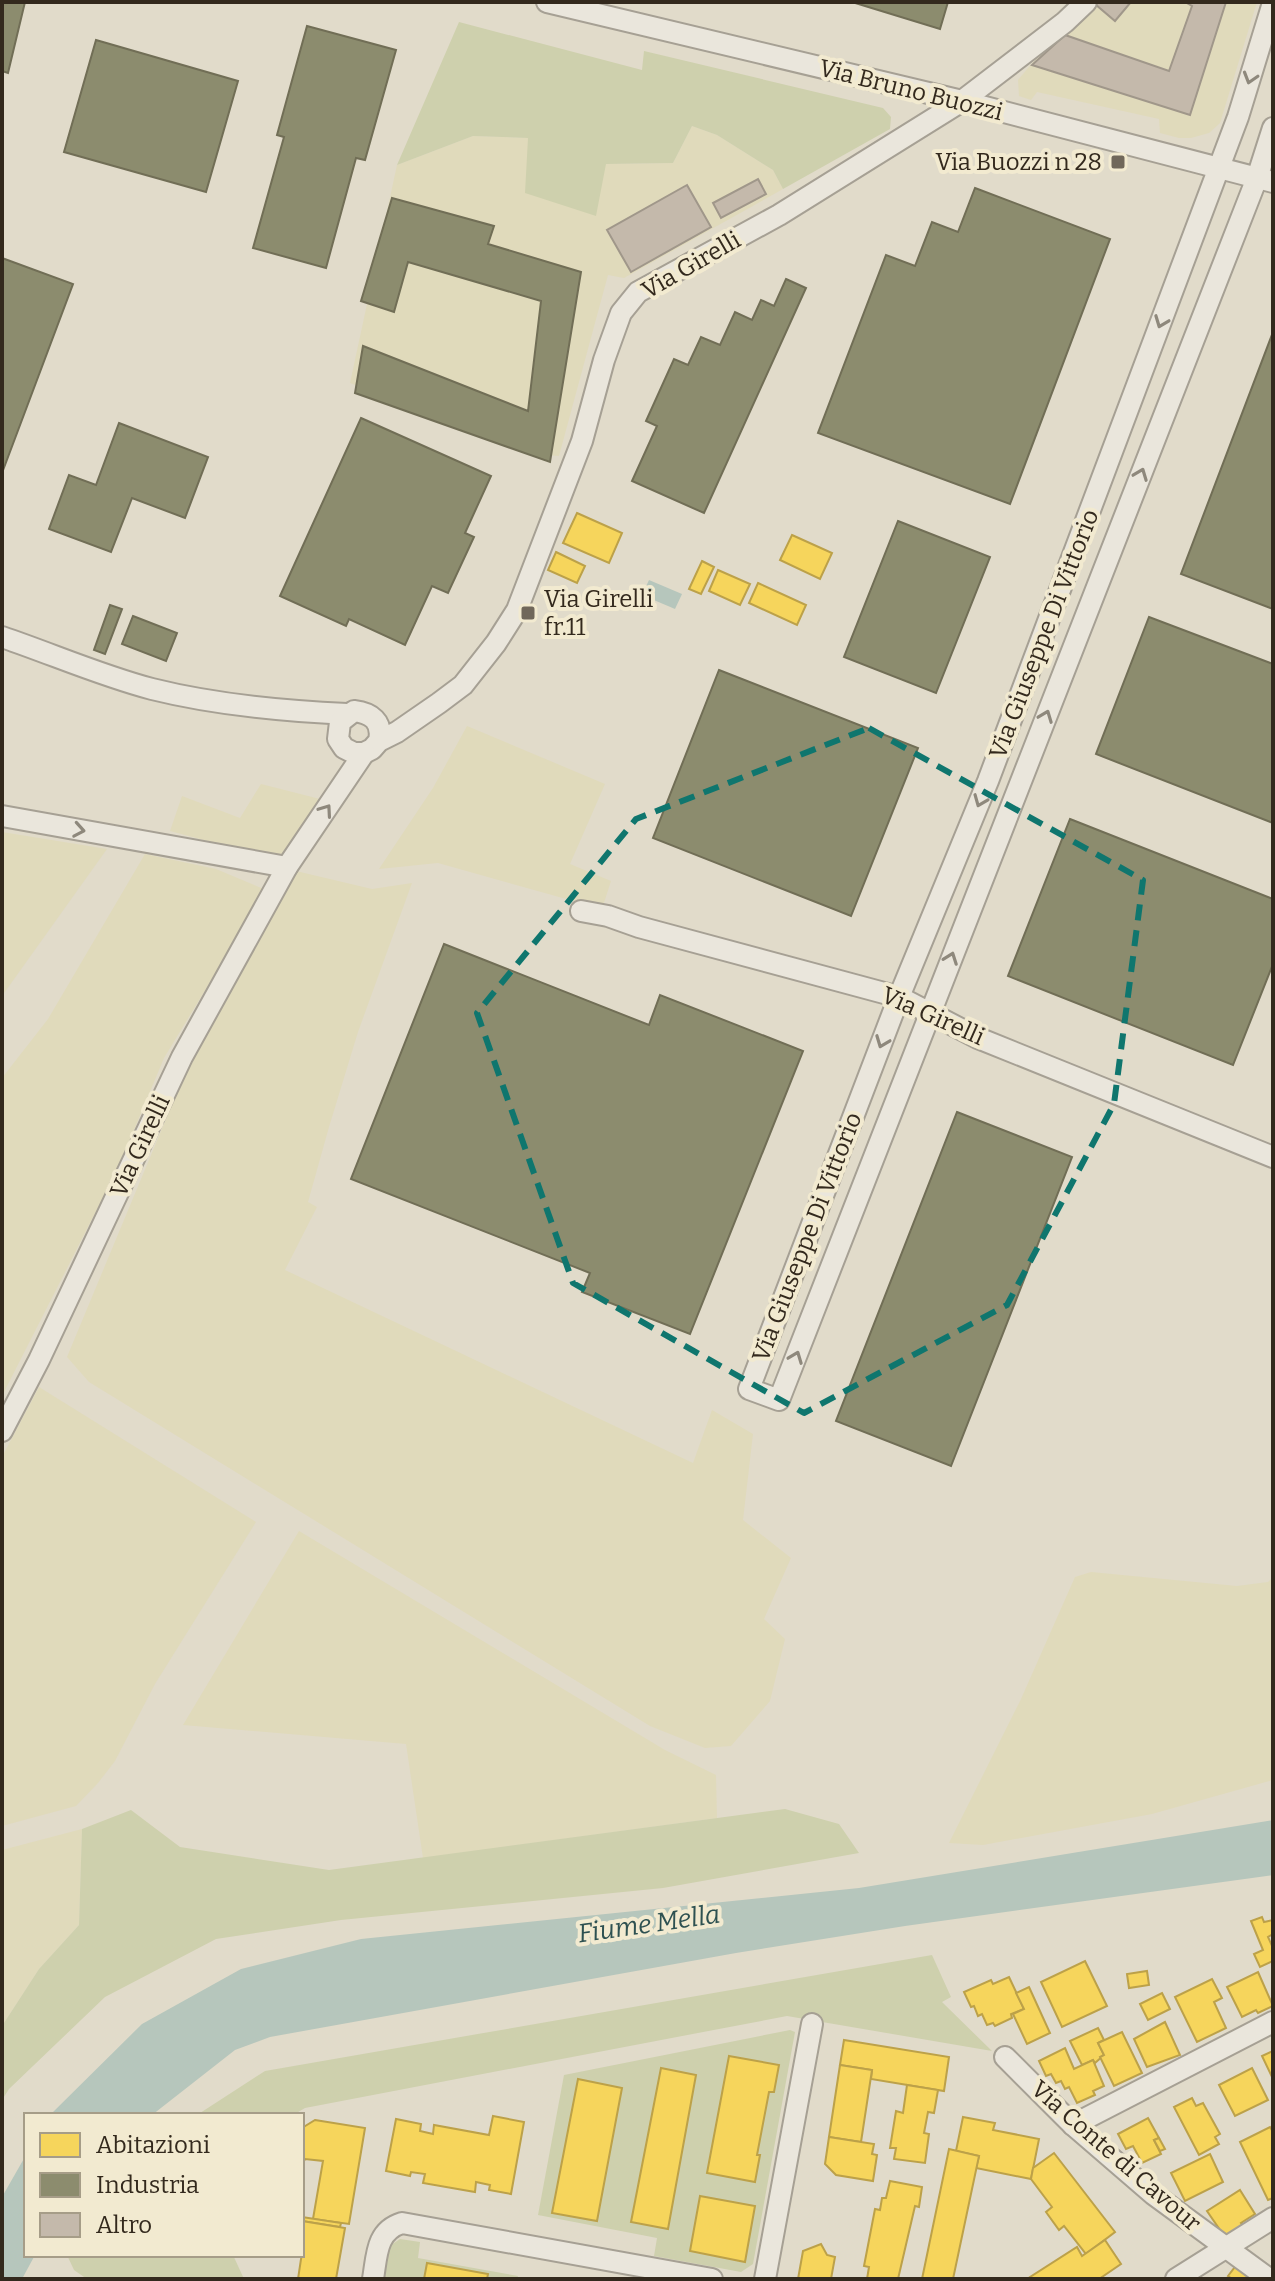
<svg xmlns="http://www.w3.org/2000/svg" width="1275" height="2281" font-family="Bitter,serif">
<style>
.farmland{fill:#e0dabb}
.green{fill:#ced0ad}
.water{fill:#b6c6bc}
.homes{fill:#f6d55c;stroke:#bca149;stroke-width:2}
.industry{fill:#8c8c6e;stroke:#716e56;stroke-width:2}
.building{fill:#c4b9ab;stroke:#a0978a;stroke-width:2}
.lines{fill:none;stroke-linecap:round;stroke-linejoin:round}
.street-casing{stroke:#a6a094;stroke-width:24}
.street{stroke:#eae6dc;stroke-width:20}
.oneway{stroke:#8e887c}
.marked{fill:none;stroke:#0f766e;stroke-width:6;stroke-dasharray:16 10;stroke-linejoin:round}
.poi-dot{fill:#70675a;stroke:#f2ead0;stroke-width:3}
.labels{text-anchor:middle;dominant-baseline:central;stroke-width:8;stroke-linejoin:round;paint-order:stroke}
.street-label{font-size:24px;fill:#33291d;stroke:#f2ead0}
.poi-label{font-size:24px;fill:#33291d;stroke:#f2ead0;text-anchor:end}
.water-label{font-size:26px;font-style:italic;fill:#2e5151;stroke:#f2ead0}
</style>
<rect width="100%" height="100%" fill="#e1dbca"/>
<g class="farmland">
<path d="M1103,2H1257L1220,123L1209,133L1191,138H1179L1160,133L1159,119L1037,92L1031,100L1019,96L1018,80L1039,55Z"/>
<path d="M692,126L717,135L773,170L783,189L624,278L608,275L559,456L545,455L350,383L397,165L473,136L528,138L606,164L673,163Z"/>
<path d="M467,726L605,784L570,864L611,881L602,909L438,863L379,869L433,788Z"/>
<path d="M261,784L320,799L278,860L170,831L182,796L240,818Z"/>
<path d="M2,832L107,849L2,996Z"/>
<path d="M145,854L216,869L266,890L164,1058L119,1166L2,1396V1078L48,1019Z"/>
<path d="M296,871L372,889L412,883L358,1032L329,1127L308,1202L317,1207L285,1270L693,1463L712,1410L753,1434L743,1520L791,1558L764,1619L785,1639L770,1701L731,1746L705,1748L650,1726L89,1382L67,1357L193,1054L217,1017Z"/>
<path d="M39,1387L256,1522L155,1684L115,1761L98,1783L76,1806L2,1826V1457Z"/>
<path d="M299,1531L665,1750L716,1775L717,1818L423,1858L406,1744L183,1725Z"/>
<path d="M1091,1572L1237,1586L1268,1582L1273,1577V1780L1152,1814L983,1845L949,1843L1021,1699L1075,1577Z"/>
<path d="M82,1829L79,1925L39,1969L2,2026V1850Z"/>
</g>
<g class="green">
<path d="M459,22L642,70L644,51L883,108L891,117L890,129L783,189L773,170L717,135L692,126L673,163L606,164L596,216L525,193L528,138L473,136L397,165Z"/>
<path d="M785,1809L839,1824L859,1853L663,1888L341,1920L216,1939L105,1997L9,2089L2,2100V2026L39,1969L79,1925L82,1829L131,1810L180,1847L329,1870Z"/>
<path d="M932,1955L951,1997L942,2002L992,2051L787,2016L305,2108L293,2115H197L265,2071Z"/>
<path d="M790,2030L795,2032L753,2264L741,2272L654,2256L657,2238L538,2215L564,2075Z"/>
<path d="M400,2239L420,2242L418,2258L518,2276L517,2279H383L388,2247Z"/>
<path d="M67,2255H233L244,2279H87L74,2270Z"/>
</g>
<g class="water">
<path d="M649,580L682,594L675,609L642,595Z"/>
<path d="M1273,1820V1875L905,1926L736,1953L270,2037L235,2050L152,2115H50L142,2024L241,1969L361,1939L859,1888Z"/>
<path d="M26,2155V2255H35L22,2279H2V2197Z"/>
</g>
<g class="homes">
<path d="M577,513L622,533L609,563L563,543Z"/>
<path d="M792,535L832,553L820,579L780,560Z"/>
<path d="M556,552L585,566L577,583L548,570Z"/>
<path d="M702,561L714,567L701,594L689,589Z"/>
<path d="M718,570L750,584L740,605L709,591Z"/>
<path d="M758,583L806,605L797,625L749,603Z"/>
<path d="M1262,1917L1264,1922L1273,1920V1934L1268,1937L1273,1948V1961L1260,1967L1254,1954L1263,1950L1251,1921Z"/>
<path d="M1085,1961L1107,2006L1062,2027L1041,1982Z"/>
<path d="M1147,1971L1149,1985L1129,1988L1127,1974Z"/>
<path d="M1258,1972L1273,2006L1258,2013L1256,2010L1242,2017L1227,1987Z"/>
<path d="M1009,1977L1024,2009L1011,2014L1012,2018L995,2026L993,2023L987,2025L982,2014L978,2016L974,2006L971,2007L964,1992L991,1980L993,1984Z"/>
<path d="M1212,1979L1222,1998L1214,2002L1226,2028L1197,2042L1175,1997Z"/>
<path d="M1029,1987L1050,2033L1027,2044L1013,2014L1024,2009L1016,1993Z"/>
<path d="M1162,1993L1170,2009L1148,2020L1140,2004Z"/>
<path d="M1165,2022L1180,2055L1147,2067L1134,2039Z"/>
<path d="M1098,2028L1104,2040L1098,2043L1104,2055L1095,2063L1093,2060L1082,2065L1070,2041Z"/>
<path d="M1122,2032L1142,2073L1114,2086L1100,2057L1104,2055L1098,2043Z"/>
<path d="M844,2040L949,2057L944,2091L871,2079L872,2070L840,2065Z"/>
<path d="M1065,2048L1074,2069L1093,2060L1104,2086L1093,2091L1095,2095L1077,2103L1069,2087L1065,2089L1061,2081L1056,2083L1051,2074L1046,2076L1039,2061Z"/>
<path d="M1273,2051V2079L1262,2056Z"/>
<path d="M729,2056L779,2065L774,2092H769L757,2155H760L755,2182L707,2173Z"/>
<path d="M840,2065L872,2070L861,2142L829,2137Z"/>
<path d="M661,2068L696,2075L668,2229L631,2222Z"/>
<path d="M1252,2068L1268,2100L1235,2116L1219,2085Z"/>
<path d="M578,2079L622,2088L597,2221L552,2213Z"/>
<path d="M907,2085L938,2090L934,2113L928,2112L924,2133L929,2134L925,2163L894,2159L896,2148H890L896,2111L903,2113Z"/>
<path d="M1192,2098L1196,2106L1203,2103L1220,2134L1215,2137L1219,2144L1199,2155L1174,2107Z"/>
<path d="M493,2116L524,2122L511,2194L489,2190L490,2185L476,2182L475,2192L423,2183L425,2174L411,2172L410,2176L386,2171L396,2119L421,2124L420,2131L433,2134L434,2125L489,2135Z"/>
<path d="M963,2117L995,2123L993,2130L1039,2139L1031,2179L976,2168L979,2156L956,2151Z"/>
<path d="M1148,2118L1159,2138L1154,2140L1161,2154L1142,2163L1133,2146L1126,2149L1118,2134Z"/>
<path d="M315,2120L365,2128L349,2224L313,2219L323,2161L305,2159L302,2165V2128Z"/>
<path d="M1270,2127L1273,2132V2198L1268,2200L1240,2142Z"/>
<path d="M829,2137L874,2144L872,2154L877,2155L873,2181L836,2175L825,2164Z"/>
<path d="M1159,2138L1165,2149L1160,2151L1154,2140Z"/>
<path d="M949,2149L979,2156L953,2279H922Z"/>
<path d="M1054,2153L1115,2232L1086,2254L1064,2226L1059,2230L1046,2212L1052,2207L1031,2179L1033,2168Z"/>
<path d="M1210,2154L1223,2182L1185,2201L1171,2173Z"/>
<path d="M890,2181L922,2187L919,2207L915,2206L898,2279H867L869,2267L864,2266L875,2209L880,2210L882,2198H886Z"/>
<path d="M1240,2190L1255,2214L1241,2223L1245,2228L1227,2240L1207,2211Z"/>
<path d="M700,2196L755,2206L745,2262L690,2251Z"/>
<path d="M302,2217L341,2223L340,2227L302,2221Z"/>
<path d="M302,2221L345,2228L336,2279H298L303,2246Z"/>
<path d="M1105,2240L1121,2264L1099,2279H1027L1077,2247L1082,2256Z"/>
<path d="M821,2244L827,2255L835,2257L831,2279H798L803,2251Z"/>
<path d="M427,2263L488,2274L487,2279H424Z"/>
<path d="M1238,2263L1260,2279H1232L1228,2276Z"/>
</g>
<g class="industry">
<path d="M2,2H25L8,73L2,71Z"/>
<path d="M852,2H948L940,29Z"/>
<path d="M307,26L396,50L365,160L356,158L326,268L253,248L284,137L277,135Z"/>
<path d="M96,40L238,81L206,192L64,152Z"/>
<path d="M975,188L1110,239L1010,504L818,433L886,255L915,266L932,222L958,232Z"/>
<path d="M392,198L494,226L488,244L581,272L550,462L355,393L363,346L528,411L541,301L408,262L394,312L361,301Z"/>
<path d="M2,258L73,284L2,473Z"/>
<path d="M786,279L806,288L704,513L632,481L657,426L646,421L674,359L688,365L701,337L720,345L735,312L752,320L761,300L774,306Z"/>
<path d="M1273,332V609L1181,574Z"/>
<path d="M361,418L491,476L465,533L474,537L448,593L432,586L405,645L349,619L346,626L280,596Z"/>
<path d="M119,423L208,457L185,518L132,498L111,552L49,529L69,475L96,485Z"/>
<path d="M898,521L990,557L936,693L844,657Z"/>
<path d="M110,605L122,609L105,654L94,650Z"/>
<path d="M133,616L177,633L166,661L122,644Z"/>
<path d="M1149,617L1273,664V823L1096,754Z"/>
<path d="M719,670L918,748L851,916L653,838Z"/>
<path d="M1070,819L1273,899V964L1233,1065L1008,976Z"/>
<path d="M444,944L649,1025L660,995L803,1051L690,1334L582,1292L590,1273L351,1179Z"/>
<path d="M957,1112L1072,1157L951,1466L836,1421Z"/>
</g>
<g class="building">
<path d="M1098,2H1131L1115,21L1095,4Z"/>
<path d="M1185,2H1226L1190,115L1032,65L1065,35L1169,71L1192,6Z"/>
<path d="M758,179L766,194L721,218L713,203Z"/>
<path d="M687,185L711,227L631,272L607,230Z"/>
</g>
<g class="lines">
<g class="street-casing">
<g id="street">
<path d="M547,2L962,101L1273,182"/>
<path d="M1273,3L1238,117L988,781L899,997L749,1389L779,1400L1257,178L1273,128"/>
<path d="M2,637C52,654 102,676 152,689C216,705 281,711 347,714"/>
<path d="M379,741C383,721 371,713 354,711L340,722L338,739L344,748L354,753H364L372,749L379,741L397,732L439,703L463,685L496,643L517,610L582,441L604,360L621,313L638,292L779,215L962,101L1065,22L1086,2"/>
<path d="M2,816L287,867"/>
<path d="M581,911L608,916L639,927L899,997L978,1038L1273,1157"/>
<path d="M2,1431L39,1360L182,1057L287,867L364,753"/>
<path d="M1005,2057L1073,2125L1153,2194L1269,2279"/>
<path d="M1073,2125L1273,2022"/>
<path d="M373,2279C377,2255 376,2231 402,2223L712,2279"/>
<path d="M765,2279L812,2024"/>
<path d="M1176,2279L1273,2218"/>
</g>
</g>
<use href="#street" class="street"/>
</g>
<defs><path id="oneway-chevron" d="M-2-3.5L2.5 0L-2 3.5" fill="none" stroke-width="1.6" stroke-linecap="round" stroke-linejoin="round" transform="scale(2)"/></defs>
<g class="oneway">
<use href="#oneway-chevron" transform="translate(1250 78) rotate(107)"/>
<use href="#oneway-chevron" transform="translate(1161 322) rotate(111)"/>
<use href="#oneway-chevron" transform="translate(1141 474) rotate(-69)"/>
<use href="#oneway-chevron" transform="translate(1046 716) rotate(-69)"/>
<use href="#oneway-chevron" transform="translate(980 801) rotate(112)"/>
<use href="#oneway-chevron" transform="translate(326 810) rotate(-55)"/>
<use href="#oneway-chevron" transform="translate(79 830) rotate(10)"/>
<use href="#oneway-chevron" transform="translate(951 958) rotate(-70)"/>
<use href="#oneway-chevron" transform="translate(882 1042) rotate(111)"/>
<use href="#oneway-chevron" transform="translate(796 1357) rotate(-69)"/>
</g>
<path class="marked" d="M869,728L1143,880L1114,1104L1007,1305L804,1413L573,1283L477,1013L636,819Z"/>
<g class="poi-dot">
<rect x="1110" y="154" width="16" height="16" rx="4"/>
<rect x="520" y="605" width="16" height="16" rx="4"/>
</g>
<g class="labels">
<g class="street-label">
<text transform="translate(911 90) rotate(14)">Via Bruno Buozzi</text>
<text transform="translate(691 265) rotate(-30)">Via Girelli</text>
<text transform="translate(1044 634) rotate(-69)">Via Giuseppe Di Vittorio</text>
<text transform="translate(933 1016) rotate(24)">Via Girelli</text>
<text transform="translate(140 1146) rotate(-65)">Via Girelli</text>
<text transform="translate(807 1237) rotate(-69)">Via Giuseppe Di Vittorio</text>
<text transform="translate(1116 2156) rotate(41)">Via Conte di Cavour</text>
</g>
<g class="poi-label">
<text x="1102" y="162">Via Buozzi n 28</text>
<text x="544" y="599" text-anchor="start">Via Girelli<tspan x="544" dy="28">fr.11</tspan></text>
</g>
<g class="water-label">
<text transform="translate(649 1924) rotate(-8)">Fiume Mella</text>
</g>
</g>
<rect width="1275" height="2281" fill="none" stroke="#33291d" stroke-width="8"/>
<rect x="24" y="2113" width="280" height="144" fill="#f2ead0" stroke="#a69d88" stroke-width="2"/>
<rect x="40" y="2133" width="40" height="24" fill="#f6d55c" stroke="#a69d88" stroke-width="2"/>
<text x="96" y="2153" font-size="24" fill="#33291d">Abitazioni</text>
<rect x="40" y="2173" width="40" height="24" fill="#8c8c6e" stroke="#a69d88" stroke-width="2"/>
<text x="96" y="2193" font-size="24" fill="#33291d">Industria</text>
<rect x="40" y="2213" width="40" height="24" fill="#c4b9ab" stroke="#a69d88" stroke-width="2"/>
<text x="96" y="2233" font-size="24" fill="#33291d">Altro</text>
</svg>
